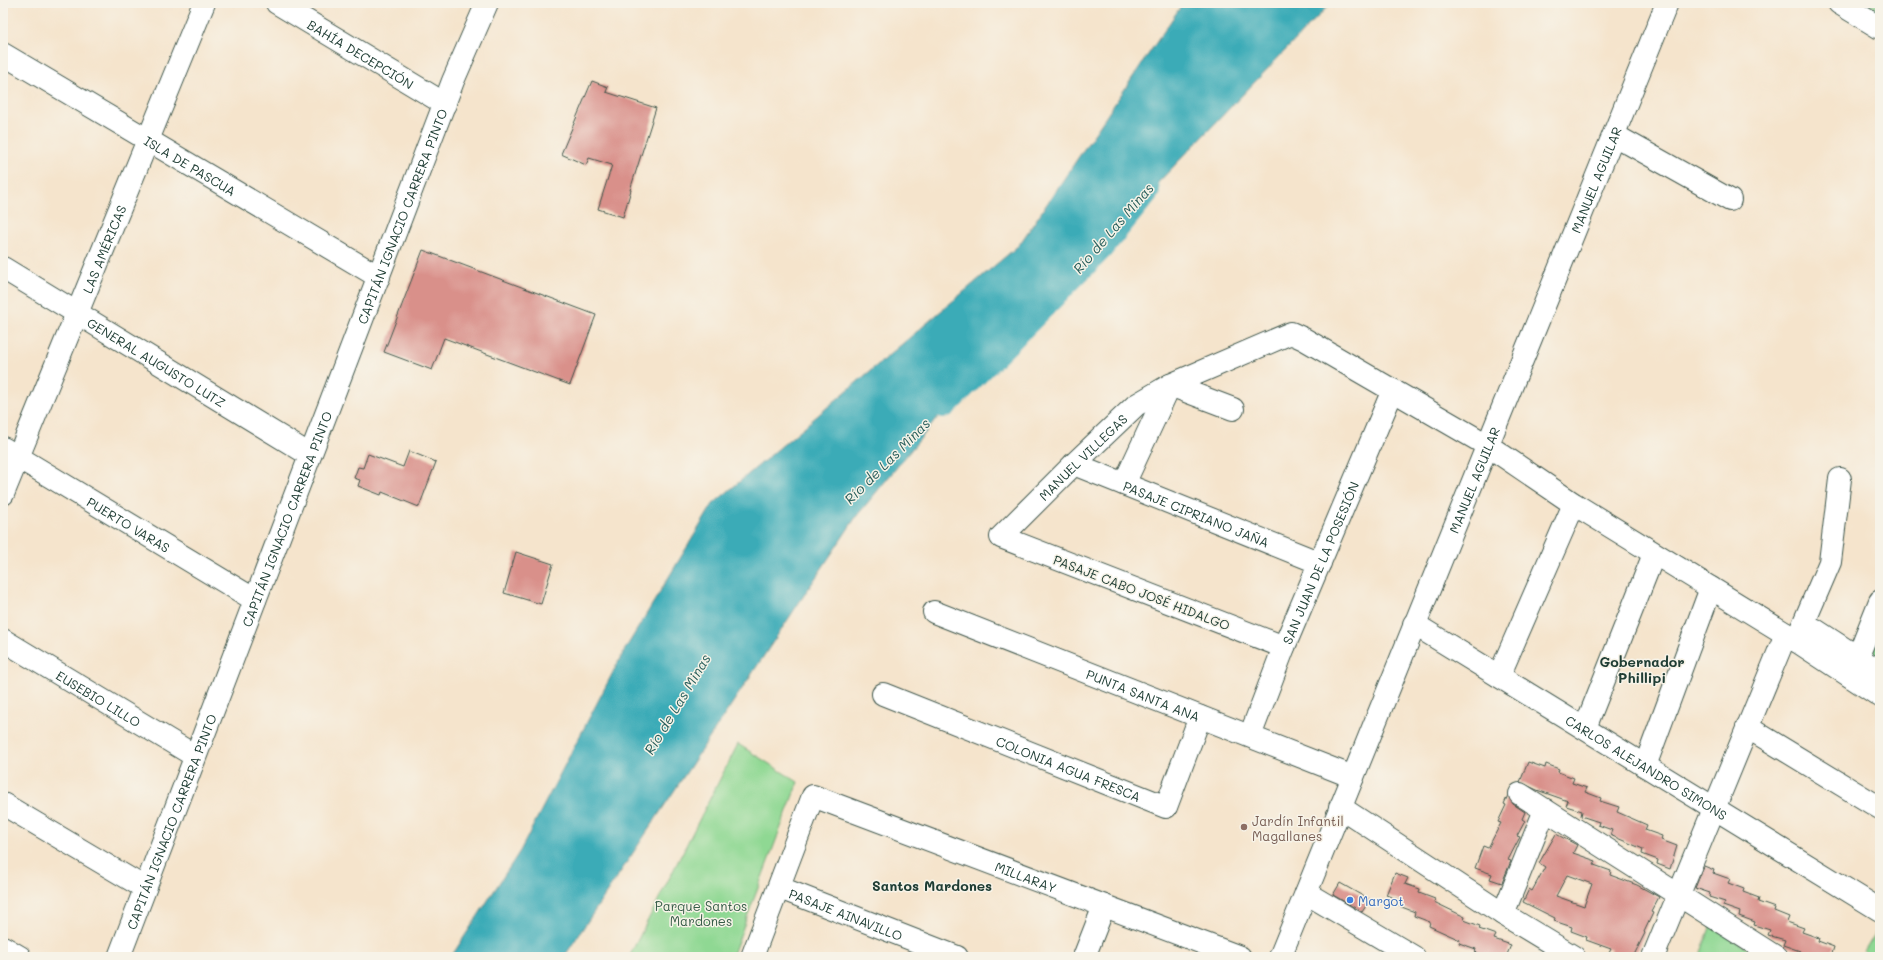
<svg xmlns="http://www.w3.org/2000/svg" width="1883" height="960" font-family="Mali,sans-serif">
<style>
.green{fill:#8fd893;stroke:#578a64}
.water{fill:#3babb7;stroke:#2d7476}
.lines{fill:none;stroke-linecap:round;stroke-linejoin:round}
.river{stroke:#3babb7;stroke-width:28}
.building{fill:#d9908a;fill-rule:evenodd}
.minor-casing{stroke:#3f564b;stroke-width:24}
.minor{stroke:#fff;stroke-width:22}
.education-dot{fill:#8d6e63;stroke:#f7f3e8;stroke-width:1.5}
.shop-dot{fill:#3f7fe0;stroke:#f7f3e8;stroke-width:1.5}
.labels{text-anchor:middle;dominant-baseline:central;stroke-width:3;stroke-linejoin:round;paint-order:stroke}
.street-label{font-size:13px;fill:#1f3d34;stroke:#f7f3e8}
.education-label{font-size:13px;fill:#785e54;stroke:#f7f3e8;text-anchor:start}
.shop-label{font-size:13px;fill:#366cbe;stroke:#f7f3e8;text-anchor:start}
.park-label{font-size:13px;fill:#355c47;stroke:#f7f3e8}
.water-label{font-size:14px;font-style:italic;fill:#275e5b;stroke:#f7f3e8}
.neighbourhood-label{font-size:14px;font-weight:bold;fill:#1f3d34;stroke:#f7f3e8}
</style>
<rect width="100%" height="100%" fill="#f7f3e8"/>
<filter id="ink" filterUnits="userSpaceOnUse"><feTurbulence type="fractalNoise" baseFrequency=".025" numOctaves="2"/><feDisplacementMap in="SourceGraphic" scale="8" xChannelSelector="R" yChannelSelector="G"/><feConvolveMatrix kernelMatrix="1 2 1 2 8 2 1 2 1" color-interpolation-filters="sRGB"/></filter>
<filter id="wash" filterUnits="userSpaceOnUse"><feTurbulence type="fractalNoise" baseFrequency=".012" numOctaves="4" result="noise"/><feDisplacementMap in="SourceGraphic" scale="16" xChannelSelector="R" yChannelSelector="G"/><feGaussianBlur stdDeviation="0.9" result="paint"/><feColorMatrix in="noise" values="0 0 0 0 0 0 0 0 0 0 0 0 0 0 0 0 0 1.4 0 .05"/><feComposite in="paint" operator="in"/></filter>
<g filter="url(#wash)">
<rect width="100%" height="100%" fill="#f5e4cc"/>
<g class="green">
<path d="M1847,3H1880V24Z"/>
<path d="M1880,613V661L1864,652Z"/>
<path d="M738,744L798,782L732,957H629Z"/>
<path d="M1711,925L1760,957H1699Z"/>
<path d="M1880,926V957H1872L1864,952Z"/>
</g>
<path class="water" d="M1183,3H1331L971,377L856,517L564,957H451L520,851L624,651L713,504L1019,245Z"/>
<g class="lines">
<path class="river" d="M944,404L1099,248L1146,190"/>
</g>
<g id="blocks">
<g class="building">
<path d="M592,81L608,87L606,92L656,108L630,190H631L623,217L598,209L612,165L589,158L586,165L561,154Z"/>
<path d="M423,250L596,315L570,385L444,338L432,370L384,352Z"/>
<path d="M409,451L436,462L419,507L382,492L381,495L358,486L360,480L354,478L358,467L363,468L368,454L403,467Z"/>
<path d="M516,552L553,564L541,604L504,593Z"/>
<path d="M1528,762L1545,768L1546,764L1559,769L1558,772L1574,778L1572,783L1587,788L1585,792L1601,798L1600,801L1619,807L1617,812L1647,825L1645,830L1662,836L1661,840L1677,846L1670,869L1657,864L1658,860L1642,854L1643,849L1610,835L1612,830L1598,825L1599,822L1581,816L1582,811L1566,806L1568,801L1537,790L1520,782Z"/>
<path d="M1508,795L1513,804L1525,812L1522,819L1525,821L1517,836L1520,837L1508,860L1511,861L1502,883L1490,879L1492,874L1475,868L1483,846L1488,848L1501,823L1498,822L1506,805L1504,804Z"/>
<path d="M1556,834L1577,845L1573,853L1596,861L1594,865L1611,871L1610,875L1637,885L1659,897L1651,912L1653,913L1644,932L1645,933L1633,957H1607L1611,949L1586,940L1587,937L1571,931L1572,927L1554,921L1555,918L1523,902L1529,889L1532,891L1545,867L1539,863ZM1567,875L1592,884L1584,906L1556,896Z"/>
<path d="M1704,866L1714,870L1713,873L1730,879L1728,883L1744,889L1743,892L1759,898L1758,902L1775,908L1774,911L1789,917L1787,922L1804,928L1802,932L1819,938L1818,941L1834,947L1831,957H1798L1800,951L1783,945L1785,940L1768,935L1770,930L1754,925L1755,922L1739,916L1740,912L1723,906L1725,902L1709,897L1710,893L1695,888Z"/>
<path d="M1395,873L1408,878L1405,884L1420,889L1419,893L1435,899L1434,902L1465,917L1464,920L1480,926L1479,929L1496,935L1494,939L1511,945L1506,957H1488L1475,952L1476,949L1459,943L1460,940L1429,926L1430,922L1414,916L1415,912L1399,906L1401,901L1386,895Z"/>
<path d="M1340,883L1370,900L1362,912L1333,895Z"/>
</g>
</g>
</g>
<g filter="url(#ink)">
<use href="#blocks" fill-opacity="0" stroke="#3f564b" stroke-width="1"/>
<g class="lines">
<g class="minor-casing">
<g id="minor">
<path id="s1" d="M277,3L445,104"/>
<path d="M1839,3L1880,28"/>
<path id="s2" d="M3,54L379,277"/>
<path d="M1614,135L1730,200"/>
<path id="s3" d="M3,268L310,455"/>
<path id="s4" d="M3,448L255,600"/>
<path id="s5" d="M1074,464L1320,563"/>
<path d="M1124,484L1170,385L1233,409"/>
<path id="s6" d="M3,494L204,3"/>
<path id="s7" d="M934,612L1353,777"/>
<path id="s8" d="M1414,624L1880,910"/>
<path d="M1814,629L1880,672"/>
<path id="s9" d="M3,640L195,756"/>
<path d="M1796,641L1830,562L1840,479"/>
<path id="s10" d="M1284,647L1001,537L1074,464L1136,405L1170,385L1291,333L1304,339L1487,445L1574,504L1786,634L1880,696"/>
<path d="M1499,676L1574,504"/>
<path d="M1850,676L1880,601"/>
<path id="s11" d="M883,694L1166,807L1200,717"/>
<path d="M1747,727L1880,808"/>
<path d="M1585,728L1654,554"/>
<path id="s12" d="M1250,736L1284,647L1393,390"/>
<path d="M1645,766L1711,588"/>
<path d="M1520,794L1776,957"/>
<path d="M3,804L145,888"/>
<path d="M1340,807L1503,914L1574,957"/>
<path id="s13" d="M780,888L957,957"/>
<path d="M1306,893L1414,957"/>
<path d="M1503,914L1545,810"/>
<path d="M3,947L20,957"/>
<path id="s14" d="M119,957L453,81L487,3"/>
<path id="s15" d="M752,957L813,796L1240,957"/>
<path d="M1084,957L1104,906"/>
<path id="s16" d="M1280,957L1667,3"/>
<path d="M1653,957L1786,634"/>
</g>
</g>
<use href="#minor" class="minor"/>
</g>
</g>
<circle class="education-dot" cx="1244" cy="827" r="4"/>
<circle class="shop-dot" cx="1350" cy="900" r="4"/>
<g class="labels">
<g class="street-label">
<text stroke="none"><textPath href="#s1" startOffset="98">BAHÍA DECEPCIÓN</textPath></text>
<text stroke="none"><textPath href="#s2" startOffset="218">ISLA DE PASCUA</textPath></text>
<text stroke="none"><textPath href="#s16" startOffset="839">MANUEL AGUILAR</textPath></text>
<text stroke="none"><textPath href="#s14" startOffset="793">CAPITÁN IGNACIO CARRERA PINTO</textPath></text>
<text stroke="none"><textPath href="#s6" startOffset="265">LAS AMÉRICAS</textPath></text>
<text stroke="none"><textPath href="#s3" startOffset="180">GENERAL AUGUSTO LUTZ</textPath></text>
<text stroke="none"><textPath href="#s10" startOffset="418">MANUEL VILLEGAS</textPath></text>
<text stroke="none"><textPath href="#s16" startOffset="515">MANUEL AGUILAR</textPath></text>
<text stroke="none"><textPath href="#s5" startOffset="132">PASAJE CIPRIANO JAÑA</textPath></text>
<text stroke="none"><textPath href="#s14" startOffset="469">CAPITÁN IGNACIO CARRERA PINTO</textPath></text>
<text stroke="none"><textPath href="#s4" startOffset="147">PUERTO VARAS</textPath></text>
<text stroke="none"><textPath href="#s12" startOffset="187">SAN JUAN DE LA POSESIÓN</textPath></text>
<text transform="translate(1142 592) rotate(21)">PASAJE CABO JOSÉ HIDALGO</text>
<text stroke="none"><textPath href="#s7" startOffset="225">PUNTA SANTA ANA</textPath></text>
<text stroke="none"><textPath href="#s9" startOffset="112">EUSEBIO LILLO</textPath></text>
<text stroke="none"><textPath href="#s8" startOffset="273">CARLOS ALEJANDRO SIMONS</textPath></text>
<text stroke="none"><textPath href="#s11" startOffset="200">COLONIA AGUA FRESCA</textPath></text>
<text stroke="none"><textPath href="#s14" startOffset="145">CAPITÁN IGNACIO CARRERA PINTO</textPath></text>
<text stroke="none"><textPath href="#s15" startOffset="400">MILLARAY</textPath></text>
<text stroke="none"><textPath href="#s13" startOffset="71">PASAJE AINAVILLO</textPath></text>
</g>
<g class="education-label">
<text x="1252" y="820">Jardín Infantil<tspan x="1252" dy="15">Magallanes</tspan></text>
</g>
<g class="shop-label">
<text x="1358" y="900">Margot</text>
</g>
<g class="park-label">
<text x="701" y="905">Parque Santos<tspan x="701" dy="15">Mardones</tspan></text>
</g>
<g class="water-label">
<text transform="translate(1113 228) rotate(-49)">Río de Las Minas</text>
<text transform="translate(887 461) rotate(-45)">Río de Las Minas</text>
<text transform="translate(677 704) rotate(-59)">Río de Las Minas</text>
</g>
<g class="neighbourhood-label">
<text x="1642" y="661">Gobernador<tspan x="1642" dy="16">Phillipi</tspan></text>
<text x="932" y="885">Santos Mardones</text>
</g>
</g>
<rect width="1883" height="960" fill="none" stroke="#f7f3e8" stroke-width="16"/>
</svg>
